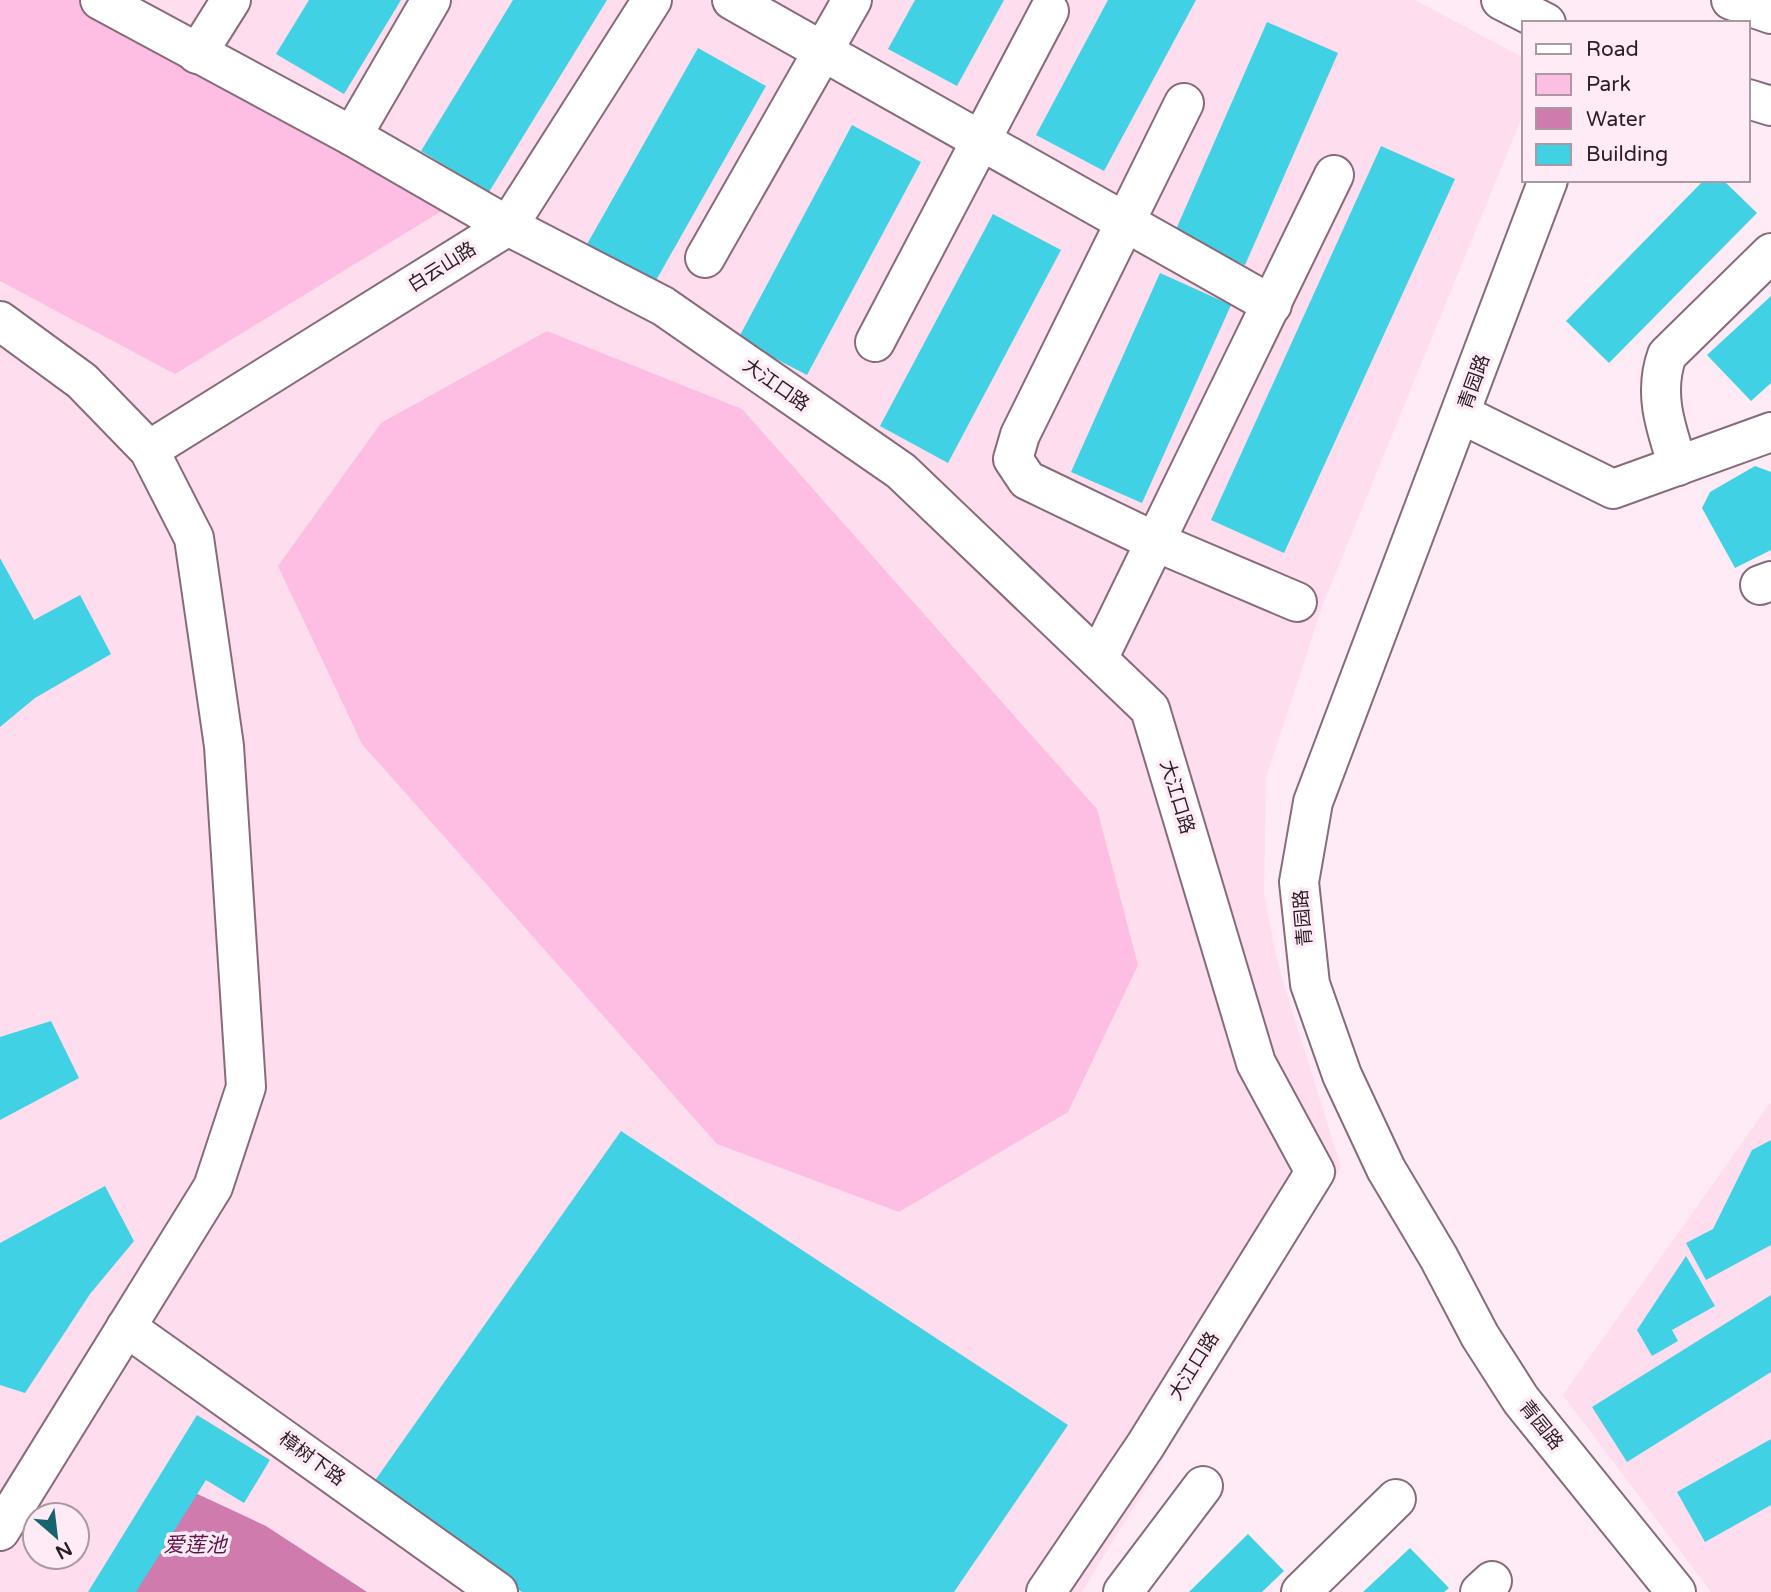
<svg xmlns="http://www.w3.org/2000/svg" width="1771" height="1592" font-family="'Varela Round','Noto Sans SC',sans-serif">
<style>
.built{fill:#fdddee;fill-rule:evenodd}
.green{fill:#febde2}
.water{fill:#cf7bae}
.building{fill:#41d1e4}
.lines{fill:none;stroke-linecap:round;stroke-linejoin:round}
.minor-casing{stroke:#886b7b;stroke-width:42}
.major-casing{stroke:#886b7b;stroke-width:42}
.minor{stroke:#fff;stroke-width:38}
.major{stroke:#fff;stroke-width:38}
.labels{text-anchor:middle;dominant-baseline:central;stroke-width:7;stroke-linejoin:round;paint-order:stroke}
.street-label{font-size:19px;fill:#2a1e25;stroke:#ffebf6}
.water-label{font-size:21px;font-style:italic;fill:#5e1346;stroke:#ffebf6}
</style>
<rect width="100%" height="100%" fill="#ffebf6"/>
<g class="built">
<path d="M0,0H1415L1524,58V112L1323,604L1266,778L1264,893L1278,965L1341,1167L1082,1592H0ZM35,1515H77V1557H35Z"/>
<path d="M1771,1102V1592H1711L1563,1395Z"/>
</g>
<g class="green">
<path d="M0,0H117L466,196L175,374L0,281Z"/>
<path d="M547,331L742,409L1097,809L1138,965L1068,1112L899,1212L717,1144L362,744L278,566L381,423Z"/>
</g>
<path class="water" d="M176,1484L266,1526L367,1592H112Z"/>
<g class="building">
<path d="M309,0H401L344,94L276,54Z"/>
<path d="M513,0H607L489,192L421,151Z"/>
<path d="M915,0H1004L957,86L888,49Z"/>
<path d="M1108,0H1196L1104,171L1036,135Z"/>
<path d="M1267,22L1338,53L1245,265L1174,234Z"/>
<path d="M698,48L766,86L654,284L586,246Z"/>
<path d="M852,125L921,162L807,375L738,339Z"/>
<path d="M1381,146L1455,179L1284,553L1211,520Z"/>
<path d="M1704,180H1723L1757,213L1609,363L1566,321Z"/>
<path d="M993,214L1061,250L948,463L880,426Z"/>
<path d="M1160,273L1231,305L1142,503L1071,472Z"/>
<path d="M1771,296V383L1751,401L1707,355Z"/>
<path d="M1755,466L1771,472V550L1735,568L1702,508L1710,492Z"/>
<path d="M0,558L34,620L80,595L111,654L35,698L0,727Z"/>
<path d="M51,1021L79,1078L0,1120V1037Z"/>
<path d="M621,1131L1068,1425L954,1592H522L369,1489Z"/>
<path d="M1771,1140V1245L1706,1280L1686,1243L1713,1229L1752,1150Z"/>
<path d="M105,1186L134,1241L90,1294L25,1393L0,1385V1243Z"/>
<path d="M1686,1256L1715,1306L1672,1330L1678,1341L1652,1356L1637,1330Z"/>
<path d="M1771,1295V1372L1627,1462L1592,1407Z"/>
<path d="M197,1415L270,1460L244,1503L206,1480L136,1592H88Z"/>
<path d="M1771,1439V1505L1705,1542L1677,1492Z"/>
<path d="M1248,1534L1284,1571L1262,1592H1189Z"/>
<path d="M1410,1548L1449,1588L1444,1592H1363Z"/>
</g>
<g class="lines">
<g class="minor-casing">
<g id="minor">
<path d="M100,0L352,136L508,226L663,306L901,471L1150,709L1256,1063L1315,1172L1145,1446L1046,1592"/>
<path d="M732,0L1272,305"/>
<path d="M197,54L231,0"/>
<path d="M1184,103L1020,435L1013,459L1027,480L1156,542L1297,602"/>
<path d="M352,136L431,0"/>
<path d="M1548,180L1313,802L1299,882L1310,984L1342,1075L1386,1169L1439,1258L1480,1336L1521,1400L1676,1592"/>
<path d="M705,258L852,0"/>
<path d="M0,321L82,381L149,450L194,538L224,746L246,1087L213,1187L0,1531"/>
<path d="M875,342L1049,11"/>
<path d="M1461,414L1613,489L1771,432"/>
<path d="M149,450L508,226L652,0"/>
<path d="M1678,466C1666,428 1653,394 1667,355L1771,253"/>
<path d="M1760,585L1771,581"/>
<path d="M1098,659L1334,175"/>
<path d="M126,1327L498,1592"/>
<path d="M1123,1592L1203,1486"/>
<path d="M1301,1592L1396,1499"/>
<path d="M1480,1592L1492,1581"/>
</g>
</g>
<g class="major-casing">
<g id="major">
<path d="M1501,0L1546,23"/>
<path d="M1731,0L1771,14"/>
<path d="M1748,99L1771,106"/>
</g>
</g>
<use href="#minor" class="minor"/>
<use href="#major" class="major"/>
</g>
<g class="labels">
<g class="street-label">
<text transform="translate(442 267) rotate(-32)">白云山路</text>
<text transform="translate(1474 382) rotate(-70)">青园路</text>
<text transform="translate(776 385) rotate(35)">大江口路</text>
<text transform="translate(1177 797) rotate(73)">大江口路</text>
<text transform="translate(1303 918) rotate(-95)">青园路</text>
<text transform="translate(1194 1366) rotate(-58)">大江口路</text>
<text transform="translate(1541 1425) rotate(51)">青园路</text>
<text transform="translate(312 1459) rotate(36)">樟树下路</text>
</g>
<g class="water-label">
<text x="195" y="1545">爱莲池</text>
</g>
</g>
<rect x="1522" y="21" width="228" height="161" fill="#ffebf6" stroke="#aa99a2" stroke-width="2"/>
<rect x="1536" y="44" width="35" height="10" fill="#ffffff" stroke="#aa99a2" stroke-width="2"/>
<text x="1586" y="56" font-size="21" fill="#2a1e25">Road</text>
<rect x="1536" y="74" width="35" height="21" fill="#febde2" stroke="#aa99a2" stroke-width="2"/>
<text x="1586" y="91" font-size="21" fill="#2a1e25">Park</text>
<rect x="1536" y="108" width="35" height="21" fill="#cf7bae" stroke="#aa99a2" stroke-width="2"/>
<text x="1586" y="126" font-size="21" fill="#2a1e25">Water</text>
<rect x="1536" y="144" width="35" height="21" fill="#41d1e4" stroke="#aa99a2" stroke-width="2"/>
<text x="1586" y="161" font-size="21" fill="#2a1e25">Building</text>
<g transform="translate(56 1536) rotate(152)"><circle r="33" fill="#ffebf6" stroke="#aa99a2" stroke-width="2"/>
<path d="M0-5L12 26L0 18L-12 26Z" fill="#18646e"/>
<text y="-10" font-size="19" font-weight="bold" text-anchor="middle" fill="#2a1e25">N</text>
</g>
</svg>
